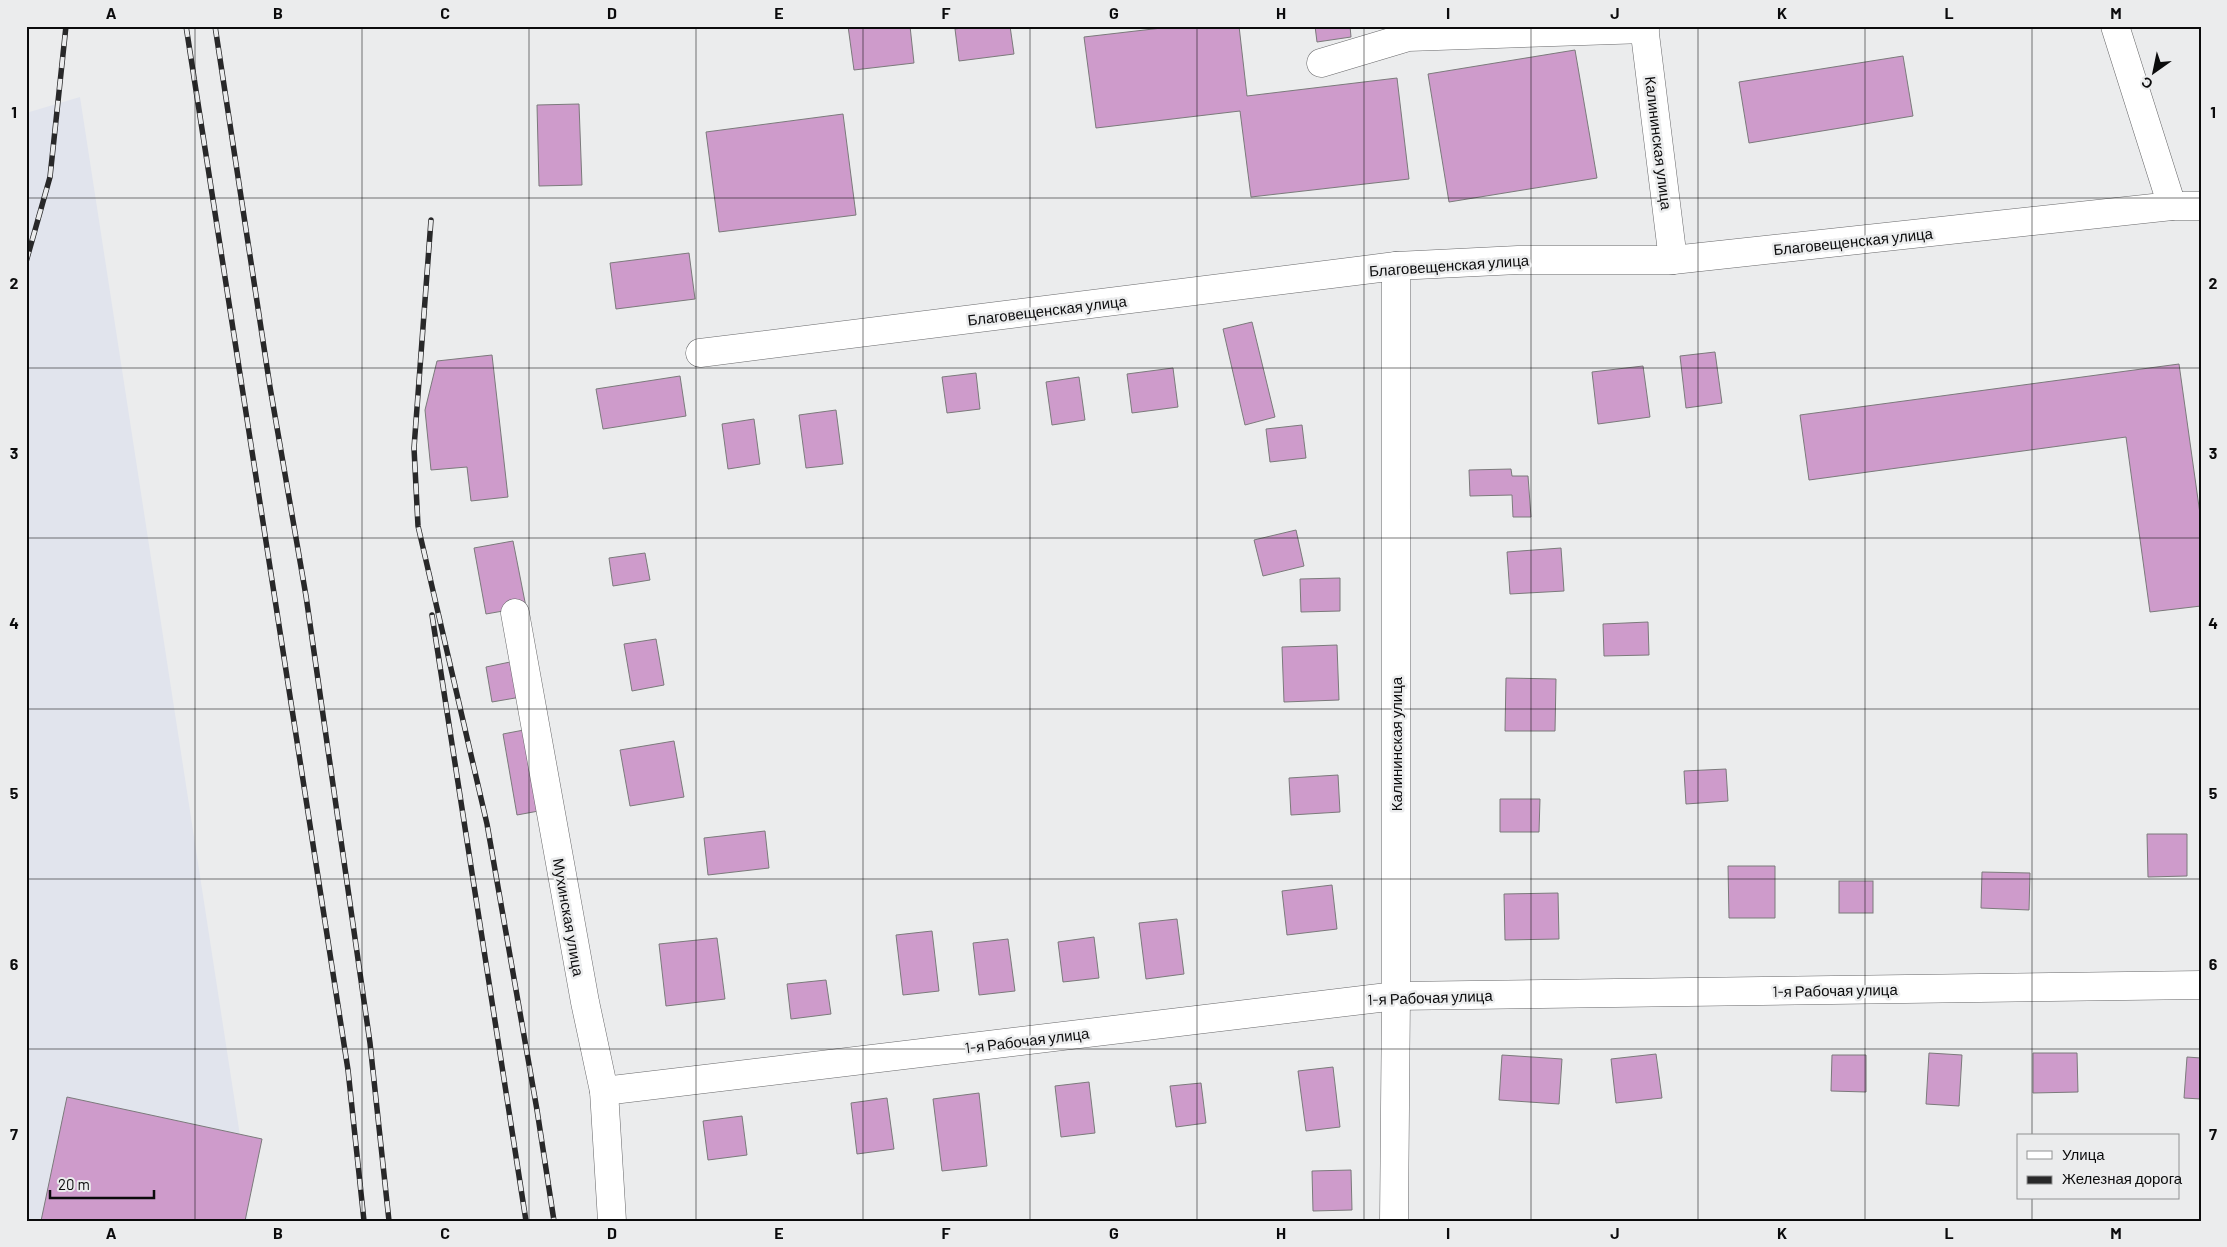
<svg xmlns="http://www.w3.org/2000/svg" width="2227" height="1247" font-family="Barlow,sans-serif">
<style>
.built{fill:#e1e4ed}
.building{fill:#ce9bcb;stroke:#7b7a7b}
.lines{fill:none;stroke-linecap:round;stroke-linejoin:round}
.minor-casing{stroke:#68686a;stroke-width:29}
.minor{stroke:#fff;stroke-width:28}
.rail-casing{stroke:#282829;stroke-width:5.5}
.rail{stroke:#ebeced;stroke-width:4;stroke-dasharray:11;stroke-linecap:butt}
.grid{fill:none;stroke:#0b0b0c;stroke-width:1;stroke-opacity:0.55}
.labels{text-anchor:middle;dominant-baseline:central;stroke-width:5;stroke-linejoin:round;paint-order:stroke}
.street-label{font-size:15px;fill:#0b0b0c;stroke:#ebeced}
.neatline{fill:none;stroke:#0b0b0c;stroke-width:2}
.grid-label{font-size:16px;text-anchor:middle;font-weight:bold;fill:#0b0b0c}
</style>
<rect width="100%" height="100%" fill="#ebeced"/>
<path class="built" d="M80,97L239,1129L248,1221H26V113Z"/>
<g class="building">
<path d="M848,26H910L914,63L854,70Z"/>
<path d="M976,26H1010L1014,54L959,61L955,29Z"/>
<path d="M1179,26H1239L1247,96L1397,78L1409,179L1251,197L1240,111L1096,128L1084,37Z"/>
<path d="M1315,26H1350L1351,37L1317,42Z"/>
<path d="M1575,50L1597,178L1449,202L1428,74Z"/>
<path d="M1903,56L1913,116L1749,143L1739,82Z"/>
<path d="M579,104L582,185L539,186L537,105Z"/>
<path d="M843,114L856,215L719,232L706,132Z"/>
<path d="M689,253L695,299L616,309L610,263Z"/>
<path d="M1252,322L1275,417L1245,425L1223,329Z"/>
<path d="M1715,352L1722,403L1686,408L1680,356Z"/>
<path d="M492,355L508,497L471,501L467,467L431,470L425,410L437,361Z"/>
<path d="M2179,364L2201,521V606L2150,612L2126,437L1809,480L1800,415Z"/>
<path d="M1643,366L1650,417L1598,424L1592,372Z"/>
<path d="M1173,368L1178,407L1132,413L1127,374Z"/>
<path d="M976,373L980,409L947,413L942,377Z"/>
<path d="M680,376L686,416L603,429L596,389Z"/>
<path d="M1079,377L1085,420L1052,425L1046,382Z"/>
<path d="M836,410L843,464L806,468L799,415Z"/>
<path d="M754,419L760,464L728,469L722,424Z"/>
<path d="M1302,425L1306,458L1270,462L1266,429Z"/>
<path d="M1511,469L1512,476H1528L1531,517H1513L1512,495L1470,496L1469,470Z"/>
<path d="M1296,530L1304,566L1263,576L1254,540Z"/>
<path d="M513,541L526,607L486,614L474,548Z"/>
<path d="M1561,548L1564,591L1510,594L1507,552Z"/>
<path d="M645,553L650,580L613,586L609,558Z"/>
<path d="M1340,578V611L1301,612L1300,579Z"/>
<path d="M1648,622L1649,655L1604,656L1603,624Z"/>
<path d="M656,639L664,685L632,691L624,644Z"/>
<path d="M1337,645L1339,700L1284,702L1282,647Z"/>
<path d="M515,661L521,697L492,702L486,667Z"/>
<path d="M1506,678L1556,679L1555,731H1505Z"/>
<path d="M529,729L544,810L517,815L503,734Z"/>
<path d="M674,741L684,797L630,806L620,750Z"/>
<path d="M1726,769L1728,801L1686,804L1684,771Z"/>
<path d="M1338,775L1340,812L1291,815L1289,778Z"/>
<path d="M1500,799H1540L1539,832H1500Z"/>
<path d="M765,831L769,868L708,875L704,838Z"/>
<path d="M2147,834H2187V876L2148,877Z"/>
<path d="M1728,866H1775V918H1729Z"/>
<path d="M1982,872L2030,873L2029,910L1981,908Z"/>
<rect x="1839" y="881" width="34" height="32"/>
<path d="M1332,885L1337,929L1287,935L1282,891Z"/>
<path d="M1558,893L1559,939L1505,940L1504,894Z"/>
<path d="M1177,919L1184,974L1146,979L1139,923Z"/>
<path d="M932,931L939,991L903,995L896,935Z"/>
<path d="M1094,937L1099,978L1063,982L1058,942Z"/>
<path d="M717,938L725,999L666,1006L659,944Z"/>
<path d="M1008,939L1015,991L979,995L973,943Z"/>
<path d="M826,980L831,1014L791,1019L787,984Z"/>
<path d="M1929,1053L1962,1055L1959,1106L1926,1104Z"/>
<path d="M2033,1053H2077L2078,1092L2033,1093Z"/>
<path d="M1656,1054L1662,1098L1616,1103L1611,1059Z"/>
<path d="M1502,1055L1562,1059L1559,1104L1499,1100Z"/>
<path d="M1832,1055H1866V1092L1831,1091Z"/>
<path d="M2187,1057L2201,1058V1099L2184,1098Z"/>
<path d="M1333,1067L1340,1127L1306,1131L1298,1071Z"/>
<path d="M1089,1082L1095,1133L1061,1137L1055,1086Z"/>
<path d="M1201,1083L1206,1123L1176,1127L1170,1086Z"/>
<path d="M979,1093L987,1166L942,1171L933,1099Z"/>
<path d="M67,1097L262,1139L245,1221H41Z"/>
<path d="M887,1098L894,1149L857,1154L851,1103Z"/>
<path d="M742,1116L747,1155L708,1160L703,1121Z"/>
<path d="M1351,1170L1352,1210L1313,1211L1312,1171Z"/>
</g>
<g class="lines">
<g class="minor-casing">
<g id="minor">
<path d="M1644,26L1673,260"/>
<path d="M2115,26L2172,206"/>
<path d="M1321,63L1408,37L1645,29"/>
<path d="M700,353L1396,266L1518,260H1673L2172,206H2201"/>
<path d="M515,613L585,1002L604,1091L612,1221"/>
<path d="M604,1091L1396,996L2201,985"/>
<path d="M1394,1221L1396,996V266"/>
</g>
</g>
<use href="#minor" class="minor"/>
<g class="rail-casing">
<g id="rail">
<path d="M186,26L348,1070L364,1221"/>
<path d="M215,26L270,387L306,596L370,1043L389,1221"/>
<path d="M431,220L414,448L418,526L487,824L537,1110L554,1221"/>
<path d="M26,262L50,177L66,26"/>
<path d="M432,615L526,1221"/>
</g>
</g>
<use href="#rail" class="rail"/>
</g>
<path class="grid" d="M195,26V1221M362,26V1221M529,26V1221M696,26V1221M863,26V1221M1030,26V1221M1197,26V1221M1364,26V1221M1531,26V1221M1698,26V1221M1865,26V1221M2032,26V1136M26,198H2201M26,368H2201M26,538H2201M26,709H2201M26,879H2201M26,1049H2201M2032,1198V1221"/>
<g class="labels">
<g class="street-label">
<text transform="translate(1659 143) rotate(83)">Калининская улица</text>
<text transform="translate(1853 241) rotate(-6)">Благовещенская улица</text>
<text transform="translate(1449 265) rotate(-4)">Благовещенская улица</text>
<text transform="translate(1047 310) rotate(-7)">Благовещенская улица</text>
<text transform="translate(1396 744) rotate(-90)">Калининская улица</text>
<text transform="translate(569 917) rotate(80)">Мухинская улица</text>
<text transform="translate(1835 990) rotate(-1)">1-я Рабочая улица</text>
<text transform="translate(1430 997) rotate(-2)">1-я Рабочая улица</text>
<text transform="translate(1027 1040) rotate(-7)">1-я Рабочая улица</text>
</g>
</g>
<rect width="2227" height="1247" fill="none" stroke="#ebeced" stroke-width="55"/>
<rect x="2017" y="1134" width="162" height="65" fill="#ebeced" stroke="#919293"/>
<rect x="2027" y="1151" width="25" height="8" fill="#ffffff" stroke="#919293"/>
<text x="2062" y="1160" font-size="15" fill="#0b0b0c">Улица</text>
<rect x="2027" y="1176" width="25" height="8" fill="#282829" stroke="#919293"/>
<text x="2062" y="1184" font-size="15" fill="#0b0b0c">Железная дорога</text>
<g transform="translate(2154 72) rotate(213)" stroke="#ebeced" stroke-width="4" paint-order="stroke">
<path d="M0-4L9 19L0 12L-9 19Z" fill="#0b0b0c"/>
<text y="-8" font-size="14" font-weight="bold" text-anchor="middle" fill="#0b0b0c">С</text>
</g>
<path d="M50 1190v8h104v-8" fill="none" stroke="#0b0b0c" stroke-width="2.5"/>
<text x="58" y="1190" font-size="15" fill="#0b0b0c" stroke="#ebeced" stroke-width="4" paint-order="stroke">20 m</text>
<rect x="28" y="28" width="2172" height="1192" class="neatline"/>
<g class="grid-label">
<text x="111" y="19">A</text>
<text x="278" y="19">B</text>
<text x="445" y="19">C</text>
<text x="612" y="19">D</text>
<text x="779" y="19">E</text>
<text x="946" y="19">F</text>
<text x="1114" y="19">G</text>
<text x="1281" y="19">H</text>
<text x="1448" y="19">I</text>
<text x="1615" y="19">J</text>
<text x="1782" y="19">K</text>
<text x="1949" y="19">L</text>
<text x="2116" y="19">M</text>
<text x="14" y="118">1</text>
<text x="2213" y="118">1</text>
<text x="14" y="289">2</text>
<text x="2213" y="289">2</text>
<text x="14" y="459">3</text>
<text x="2213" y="459">3</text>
<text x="14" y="629">4</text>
<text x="2213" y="629">4</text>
<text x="14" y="799">5</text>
<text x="2213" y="799">5</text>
<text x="14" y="970">6</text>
<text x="2213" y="970">6</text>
<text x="14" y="1140">7</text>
<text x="2213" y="1140">7</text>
<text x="111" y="1239">A</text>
<text x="278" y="1239">B</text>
<text x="445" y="1239">C</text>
<text x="612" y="1239">D</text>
<text x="779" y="1239">E</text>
<text x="946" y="1239">F</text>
<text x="1114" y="1239">G</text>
<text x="1281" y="1239">H</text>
<text x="1448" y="1239">I</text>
<text x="1615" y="1239">J</text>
<text x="1782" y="1239">K</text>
<text x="1949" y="1239">L</text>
<text x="2116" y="1239">M</text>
</g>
</svg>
